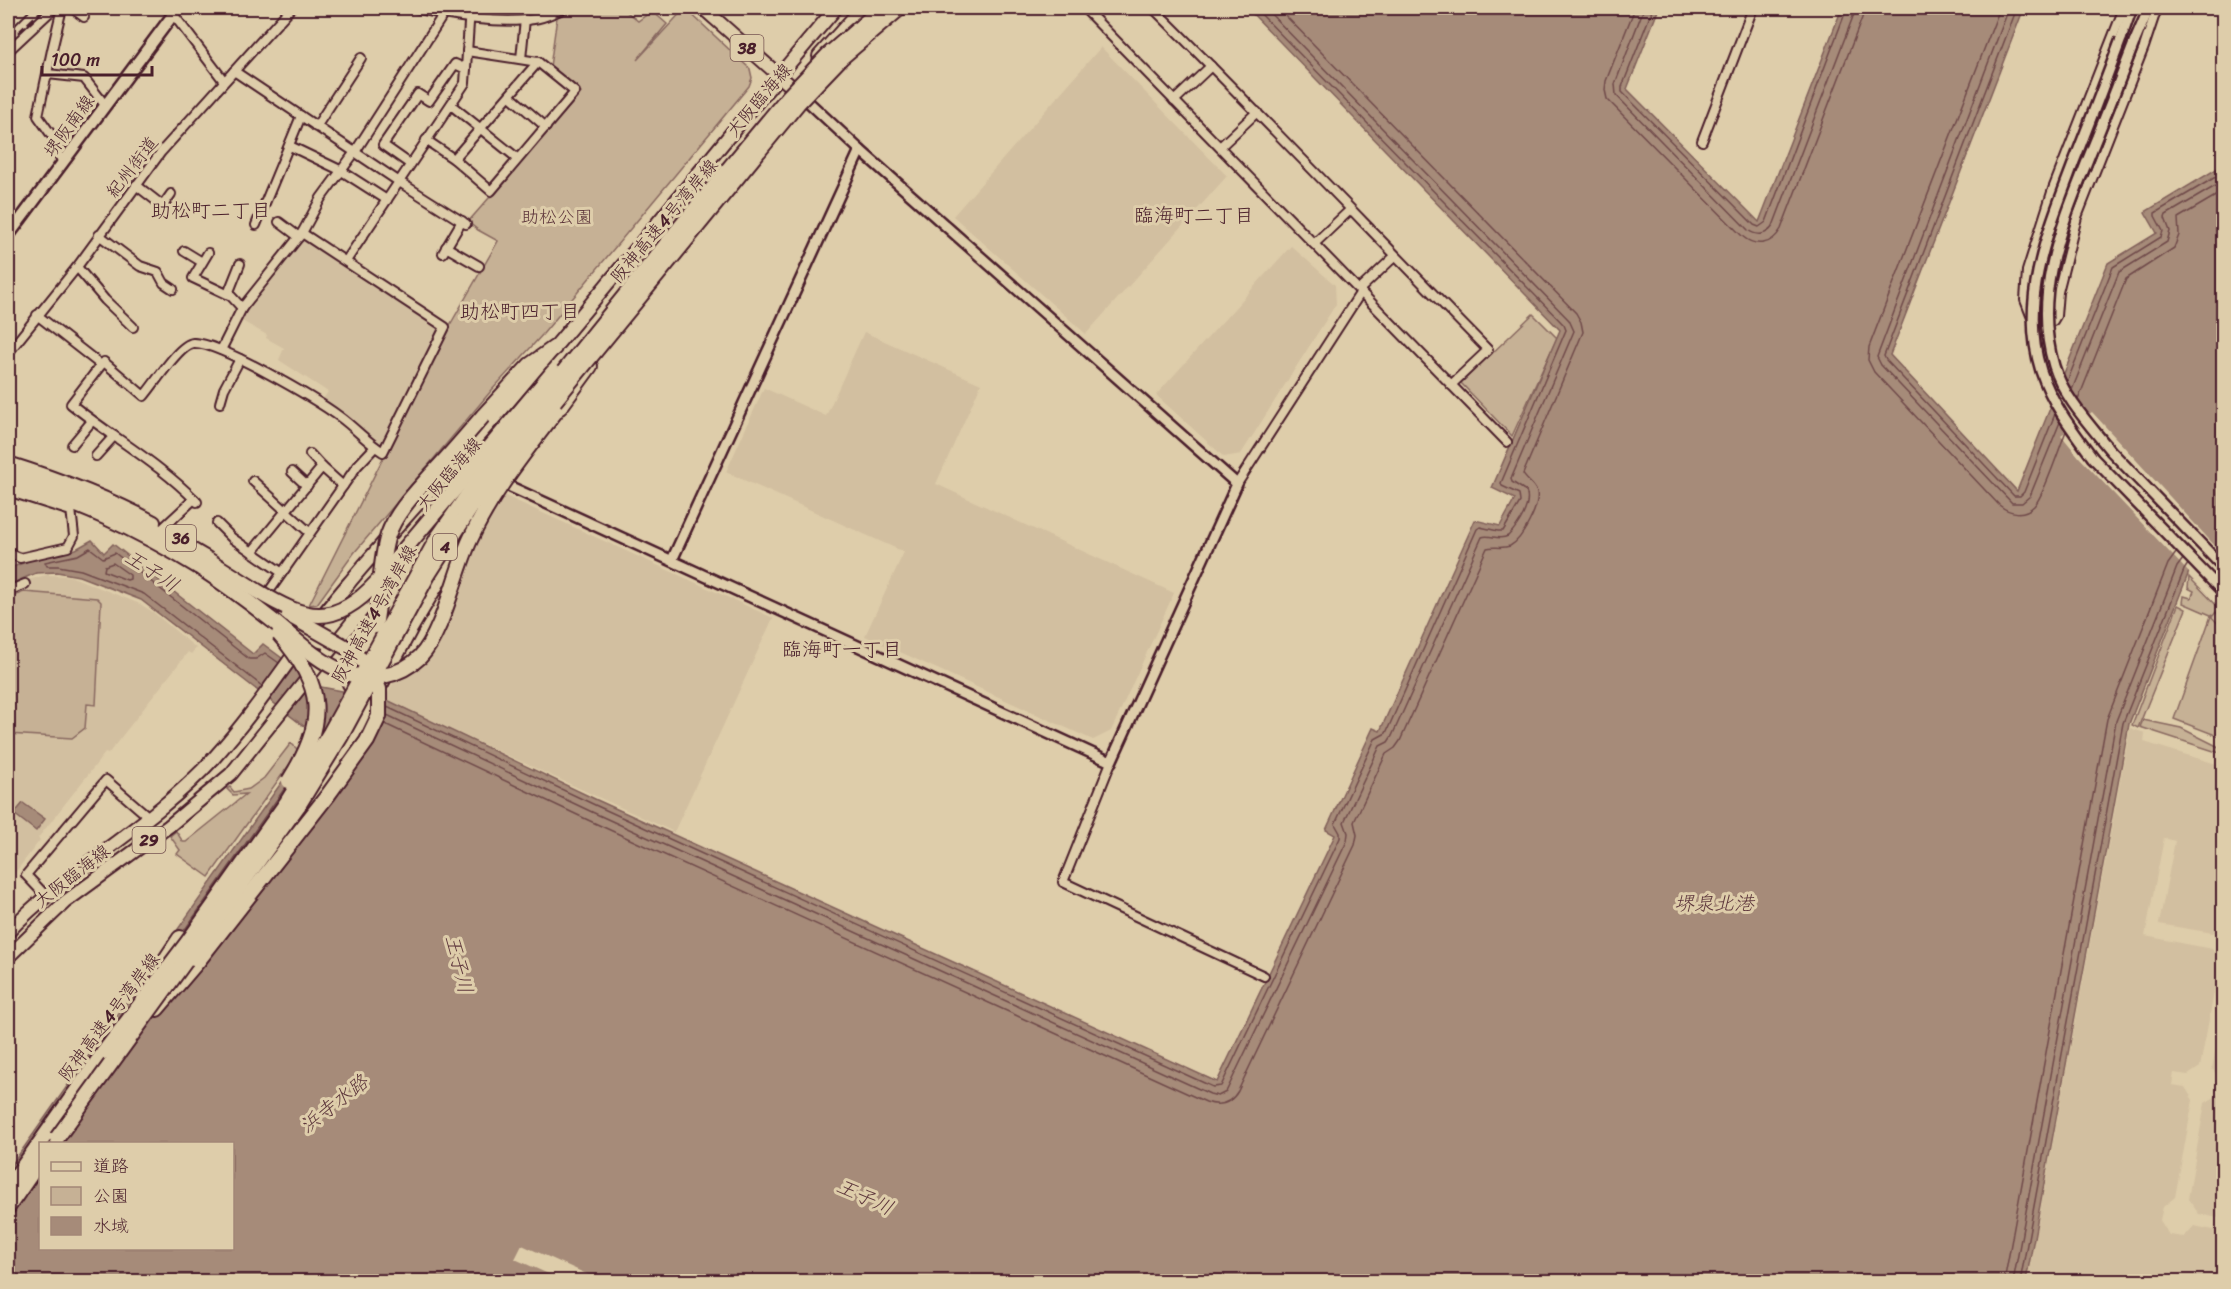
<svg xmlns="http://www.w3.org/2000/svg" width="2231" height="1289" font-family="Sriracha,'Klee One',sans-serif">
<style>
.built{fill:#d2bfa0}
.green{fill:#c6b195;stroke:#886860;stroke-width:1.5}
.water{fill:#a68b79;stroke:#81605a;stroke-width:1.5;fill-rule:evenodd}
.pier{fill:#decdaa}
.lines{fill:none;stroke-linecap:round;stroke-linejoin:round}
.shore{stroke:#6f4a4a;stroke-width:1.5}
.minor-casing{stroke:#4a1f2b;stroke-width:12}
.tertiary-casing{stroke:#4a1f2b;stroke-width:14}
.secondary-casing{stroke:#4a1f2b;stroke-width:15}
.primary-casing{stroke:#4a1f2b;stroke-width:16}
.motorway-casing{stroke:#4a1f2b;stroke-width:18}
.minor{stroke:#decdaa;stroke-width:8}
.tertiary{stroke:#decdaa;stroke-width:9}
.secondary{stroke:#decdaa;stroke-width:10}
.primary{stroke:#decdaa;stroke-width:12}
.motorway{stroke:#decdaa;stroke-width:14}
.rail{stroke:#4a1f2b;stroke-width:2;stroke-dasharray:9 4.5;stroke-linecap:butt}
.tertiary-bridge-casing{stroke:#4a1f2b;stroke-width:14;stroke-linecap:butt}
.motorway-bridge-casing{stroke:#4a1f2b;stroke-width:18;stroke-linecap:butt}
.tertiary-bridge{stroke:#decdaa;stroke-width:9}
.motorway-bridge{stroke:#decdaa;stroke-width:14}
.labels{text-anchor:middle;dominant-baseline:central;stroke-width:6;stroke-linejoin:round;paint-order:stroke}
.shield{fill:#decdaa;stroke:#765351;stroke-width:1.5}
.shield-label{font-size:16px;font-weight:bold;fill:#4a1f2b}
.street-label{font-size:18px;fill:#4a1f2b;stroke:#decdaa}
.park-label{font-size:18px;fill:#5d353b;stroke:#decdaa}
.neighbourhood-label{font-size:20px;fill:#4a1f2b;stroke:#decdaa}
.water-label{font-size:20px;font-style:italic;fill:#5c353b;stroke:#decdaa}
</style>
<rect width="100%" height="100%" fill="#decdaa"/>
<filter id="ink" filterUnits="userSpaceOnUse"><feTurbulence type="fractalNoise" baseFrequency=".0167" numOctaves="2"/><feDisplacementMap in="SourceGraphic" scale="12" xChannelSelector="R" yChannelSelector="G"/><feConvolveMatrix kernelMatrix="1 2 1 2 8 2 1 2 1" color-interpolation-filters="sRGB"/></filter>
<g filter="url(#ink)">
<g class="built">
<path d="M1101,47L1227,176L1086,334L953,216Z"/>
<path d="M304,238L438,327L440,333L384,444L379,445L355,425L321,402L328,392L279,360L284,348L266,338L267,335L240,320L247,306L300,239Z"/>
<path d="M1291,246L1335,285L1336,304L1241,454L1224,457L1156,395Z"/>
<path d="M864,332L981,384L936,484L1174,593L1111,731L1093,740L865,636L904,552L726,472L764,388L826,416Z"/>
<path d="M501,494L773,618L674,832L385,699L395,679L407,675L434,650L445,626L471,552Z"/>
<path d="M46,575L70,576L140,604L153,612L196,648L191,654L188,652L115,745L108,754L105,753L38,838L40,840L8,882V595L24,589L28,580Z"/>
<path d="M2130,728L2145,733L2144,742L2223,766V927L2213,933L2159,924L2175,841L2164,838L2145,936L2212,949L2220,961L2200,1067L2188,1075L2174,1073L2172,1085L2185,1087L2193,1100L2175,1197L2163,1207L2160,1220L2169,1235L2184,1237L2194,1226L2223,1232V1281H2027Z"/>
<path d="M2223,1009V1081L2212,1069Z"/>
<path d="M2221,1093L2224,1094L2223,1219L2199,1214L2188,1199L2205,1103Z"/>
</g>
<g class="green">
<path d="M577,8H622L638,21L652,11L667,24L637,60L685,8L750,69L752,78L749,86L543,334L491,391L354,553L317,604L309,605L450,325L498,241L478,230L468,222L581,93L550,67L557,17Z"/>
<path d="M1533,314L1557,338L1512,436L1461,383Z"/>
<path d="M2189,577L2223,612V621L2216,612L2213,616L2183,603L2184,596L2191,598L2194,591L2188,588Z"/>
<path d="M24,592L97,598L101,602L96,705L87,704L85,728L72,738L8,734V598Z"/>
<path d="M2178,605L2186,609L2138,728L2132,725Z"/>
<path d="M2211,616L2223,629V738L2174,719Z"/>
<path d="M2143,720L2181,728L2223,749V754L2140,727Z"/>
<path d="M291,743L299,751L209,877L177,854L180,850L170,836L176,831L183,842H186L246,794L233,795L227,789L230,787L234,792L249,789L264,778Z"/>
</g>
<g class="water">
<path d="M1247,8H1659L1627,89L1759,222L1842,8H2024L1890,355L2017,491L2108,263L2157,233L2145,212L2223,165V538L2189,572L2129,724L2026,1281H8V1170L315,735L141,600L79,576L57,572L36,573L8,585V569L43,555L76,549L92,540L104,553L113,544L253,654L263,644L321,687L385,699L597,800L1217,1082L1335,835L1326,830L1373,728L1380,731L1475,520L1500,526L1515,499L1492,488L1560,330ZM40,1144H232V1248H40Z"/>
<path d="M23,803L45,819L36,831L14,814Z"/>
</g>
<g class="pier">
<path d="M2062,370L2076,397L2089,414L2092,412L2217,548L2191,575L2079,457L2061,435L2065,432L2049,404Z"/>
<path d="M522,1245L602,1281H564L515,1259Z"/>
</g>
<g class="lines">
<g class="shore">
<path d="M1635,8L1606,81L1605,90L1607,99L1742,236C1756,248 1772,245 1781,229L1862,18L1864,8"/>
<path d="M1644,8L1615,84L1616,95L1748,230C1757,237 1767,235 1773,226L1854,14L1855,8"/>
<path d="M1653,8L1622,87V92L1754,225L1759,227L1766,222L1847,8"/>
<path d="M2000,8L1869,347L1868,360L1874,372L1999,505C2010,514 2024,516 2034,506C2044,496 2060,446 2066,431"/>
<path d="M2009,8L1877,357L1881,365L2012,503H2022L2030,496L2060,422"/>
<path d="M2017,8L1884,356L1886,360L2014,496H2020L2024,492L2055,414"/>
<path d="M2067,382L2113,267L2161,237L2163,231L2155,216V213L2224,172"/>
<path d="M2072,390L2119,272L2167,242L2170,231L2165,218L2166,215L2224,181"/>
<path d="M2078,400L2126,279L2174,248L2179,235L2178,218L2224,191"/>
<path d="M113,563L130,575V579L127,580L104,571L105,566Z"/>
<path d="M262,686L144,594L81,570L58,566H47L45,562L78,555L90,548L103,558L115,553L249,659H256L265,653L279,663"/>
<path d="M387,707L595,805L1213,1087L1221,1086L1340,838V833L1335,824L1375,739L1386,733L1477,529L1480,527L1498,531H1503L1520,502L1519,494L1502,486L1501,483L1566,330L1564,325L1255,8"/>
<path d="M387,715L592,812L1210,1094L1218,1096L1226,1092L1347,841L1348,833L1344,822L1380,746L1388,742L1392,736L1482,537C1490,534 1499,541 1508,536C1518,526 1532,505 1526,491L1512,482L1511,479L1574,331L1569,320L1265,8"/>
<path d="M385,724L588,820L1206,1102C1220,1107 1231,1103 1238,1091L1355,845L1357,835L1354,822L1386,754L1395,748L1400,741L1487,548C1494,546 1502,549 1510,546C1522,540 1540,506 1537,492C1534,484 1526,480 1523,474L1583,332L1581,322L1576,313L1278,8"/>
<path d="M184,931L285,788"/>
<path d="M2004,1282L2107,719L2168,564L2176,553"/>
<path d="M2013,1282L2116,721L2177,567L2183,559"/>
<path d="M2020,1282L2123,723L2184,570L2188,564"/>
</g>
<g class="minor-casing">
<g id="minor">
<path d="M72,8L84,17"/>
<path d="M166,8L173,14L224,81"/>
<path d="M416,8C449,17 501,24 534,19C545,18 556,11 566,8"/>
<path d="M1084,8L1507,442"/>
<path d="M1153,8C1266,120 1376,236 1488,350L1451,385"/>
<path d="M2124,8L2053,189L2027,271L2025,300L2032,318L2040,323L2053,321L2056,316L2058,292L2077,217L2144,47L2157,8"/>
<path d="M8,25L25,8"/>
<path d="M8,51L54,8"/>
<path d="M521,59L525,19"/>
<path d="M234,71L398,181L466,224"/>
<path d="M48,74L84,78L105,105"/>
<path d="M510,96L546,127"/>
<path d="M1174,101L1211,66"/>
<path d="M451,105L517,158"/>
<path d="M316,127L361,58"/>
<path d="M426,140L454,159L491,191L575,92L538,62L467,51"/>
<path d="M1702,141L1753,8"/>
<path d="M290,146L340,170L387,200"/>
<path d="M1220,147L1257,112"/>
<path d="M454,159L538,62"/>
<path d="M62,161L57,151L55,140L38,116L52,50L62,8"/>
<path d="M410,164L383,145L418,94L429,101L455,64L466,69"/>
<path d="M136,185L163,206"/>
<path d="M159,211L171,194"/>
<path d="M279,222L299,237"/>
<path d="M256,225L301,116"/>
<path d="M99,235L140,266L158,272L164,283L173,289"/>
<path d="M1314,244L1350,210"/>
<path d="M446,247L479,266"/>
<path d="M184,251L202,262"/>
<path d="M208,253L193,278L231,296L242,308"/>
<path d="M443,253L462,221"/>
<path d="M346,261L465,83L470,8"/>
<path d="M77,267L105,300L133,327"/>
<path d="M1359,290L1395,256"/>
<path d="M228,294L240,264"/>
<path d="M37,315L101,365L104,362L144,396C154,385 179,344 193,343C218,341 317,400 340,417C355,428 367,442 383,452L445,327L302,233"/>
<path d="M221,350L242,308L302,233L321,198L355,152L443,15"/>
<path d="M8,353L77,267L161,152L291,8"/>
<path d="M101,365L71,404C113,438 158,462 197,502"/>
<path d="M220,403L224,389L240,359"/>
<path d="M72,445L92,421"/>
<path d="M310,454L322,467"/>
<path d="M96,456L114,436"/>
<path d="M292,472L307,486"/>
<path d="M253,481L309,532"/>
<path d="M1237,484L1361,292"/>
<path d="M217,523L232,538L281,572"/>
<path d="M164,527L194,499"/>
<path d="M252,552L322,467L343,486"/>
<path d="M8,553L20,558L68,547L74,536L71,509"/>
<path d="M8,591L25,584"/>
<path d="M268,593L357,466L375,447"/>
<path d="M1111,762L1063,882L1264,976"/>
<path d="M46,896L26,875L106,780L150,818"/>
</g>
</g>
<g class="tertiary-casing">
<g id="tertiary">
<path d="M2121,39L2132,8"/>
<path d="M2134,43L2149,8"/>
<path d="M2110,450L2224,568"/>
<path d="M2093,458L2224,593"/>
<path d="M500,482L1111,762L1237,484L860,150L801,95"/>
<path d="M672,560L860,150"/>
</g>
</g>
<g class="secondary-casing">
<path id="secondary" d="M8,236L178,8"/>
</g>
<g class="primary-casing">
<g id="primary">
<path d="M703,8L792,87"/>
<path d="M819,56L862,8"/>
<path d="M8,463C59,479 107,497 154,522"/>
<path d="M8,489L68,508"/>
<path d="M279,620L306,637L335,645"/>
<path d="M8,932C70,867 152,826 213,759C251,717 282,670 315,625C329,606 344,589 359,571C414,506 473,444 528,379C632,256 732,130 836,8"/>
<path d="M8,957L65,902L169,826L231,774L382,585"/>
</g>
</g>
<g class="motorway-casing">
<g id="motorway">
<path d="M560,407L590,366"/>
<path d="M483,416L530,365L554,348"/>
<path d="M8,471C78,492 143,520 205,558"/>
<path d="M8,481C80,503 135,528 199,567"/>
<path d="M350,684L375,626"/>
<path d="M302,818L344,753L410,629L471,526"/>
<path d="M156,974L180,938"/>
<path d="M157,1009L198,961"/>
<path d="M8,1188L111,1042"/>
<path d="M8,1207L40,1161"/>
</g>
</g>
<use href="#minor" class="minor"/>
<use href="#tertiary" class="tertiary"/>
<use href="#secondary" class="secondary"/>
<use href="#primary" class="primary"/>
<use href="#motorway" class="motorway"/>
<path class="rail" d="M8,42L44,8"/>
<g class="tertiary-bridge-casing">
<g id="tertiary-bridge">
<path d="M2110,450C2090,425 2064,398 2054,366C2032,294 2062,225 2088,159C2104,120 2119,82 2134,43"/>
<path d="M2093,458C2073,431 2052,404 2041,371C2018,298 2050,226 2075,159C2091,119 2106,79 2121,39"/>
</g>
</g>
<g class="motorway-bridge-casing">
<g id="motorway-bridge">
<path d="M205,558C222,569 240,580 257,591C306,621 335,628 377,582L553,372"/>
<path d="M199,567C225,584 249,602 273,621C295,639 317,661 344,672C370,682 399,677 420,657C443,633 455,572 470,540C492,492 525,452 556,411"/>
<path d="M375,626C381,596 379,564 388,535C396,512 415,493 431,475C449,456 466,436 483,416"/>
<path d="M279,634C326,687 326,722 289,781"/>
<path d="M198,961L328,795L367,741L379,716V689L369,666L347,648L289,615"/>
<path d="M104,1052L187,943L287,802L330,733L438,537L490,463L677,231L789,96L828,55L882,8"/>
<path d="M57,1138L298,806L341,736L428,575L472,506L498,470L798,103L841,58L900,8"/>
</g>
</g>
<use href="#tertiary-bridge" class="tertiary-bridge"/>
<use href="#motorway-bridge" class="motorway-bridge"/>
</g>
</g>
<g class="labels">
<g class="shield">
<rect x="730.5" y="35" width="33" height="26" rx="4.5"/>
<rect x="166" y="525" width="30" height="26" rx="4.5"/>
<rect x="433" y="534" width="24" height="26" rx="4.5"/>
<rect x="132.5" y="827" width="33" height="26" rx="4.5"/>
</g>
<g class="shield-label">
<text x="747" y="48">38</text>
<text x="181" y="538">36</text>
<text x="445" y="547">4</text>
<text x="149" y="840">29</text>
</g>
<g class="street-label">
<text transform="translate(759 100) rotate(-50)">大阪臨海線</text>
<text transform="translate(69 126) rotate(-54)">堺阪南線</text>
<text transform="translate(132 167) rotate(-52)">紀州街道</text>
<text transform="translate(664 221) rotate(-50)">阪神高速4号湾岸線</text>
<text transform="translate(449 474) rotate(-50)">大阪臨海線</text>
<text transform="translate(374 614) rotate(-61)">阪神高速4号湾岸線</text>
<text transform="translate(72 876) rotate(-38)">大阪臨海線</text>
<text transform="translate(109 1017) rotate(-53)">阪神高速4号湾岸線</text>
</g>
<g class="park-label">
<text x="557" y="217">助松公園</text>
</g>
<g class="neighbourhood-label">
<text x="211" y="210">助松町二丁目</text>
<text x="1194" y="215">臨海町二丁目</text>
<text x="520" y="311">助松町四丁目</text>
<text x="842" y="649">臨海町一丁目</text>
</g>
<g class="water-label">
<text transform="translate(152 571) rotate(33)">王子川</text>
<text x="1714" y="903">堺泉北港</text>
<text transform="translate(459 964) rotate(76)">王子川</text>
<text transform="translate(334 1104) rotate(-38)">浜寺水路</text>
<text transform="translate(865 1197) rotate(25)">王子川</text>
</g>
</g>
<rect width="2231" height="1289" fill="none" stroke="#decdaa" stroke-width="30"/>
<rect x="15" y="15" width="2201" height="1259" fill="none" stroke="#4a1f2b" stroke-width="2" filter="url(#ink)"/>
<rect x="39" y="1142" width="195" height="108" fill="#decdaa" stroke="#a38777" stroke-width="1.5"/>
<rect x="51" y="1162" width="30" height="9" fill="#decdaa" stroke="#a38777" stroke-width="1.5"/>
<text x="93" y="1172" font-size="18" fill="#4a1f2b">道路</text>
<rect x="51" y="1187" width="30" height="18" fill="#c6b195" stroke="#a38777" stroke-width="1.5"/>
<text x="93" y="1202" font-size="18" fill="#4a1f2b">公園</text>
<rect x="51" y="1217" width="30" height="18" fill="#a68b79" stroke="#a38777" stroke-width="1.5"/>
<text x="93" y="1232" font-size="18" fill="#4a1f2b">水域</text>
<path d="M42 66v9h110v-9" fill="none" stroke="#4a1f2b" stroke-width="3"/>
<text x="51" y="66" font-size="18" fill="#4a1f2b" stroke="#decdaa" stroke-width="4.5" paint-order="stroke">100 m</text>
</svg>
